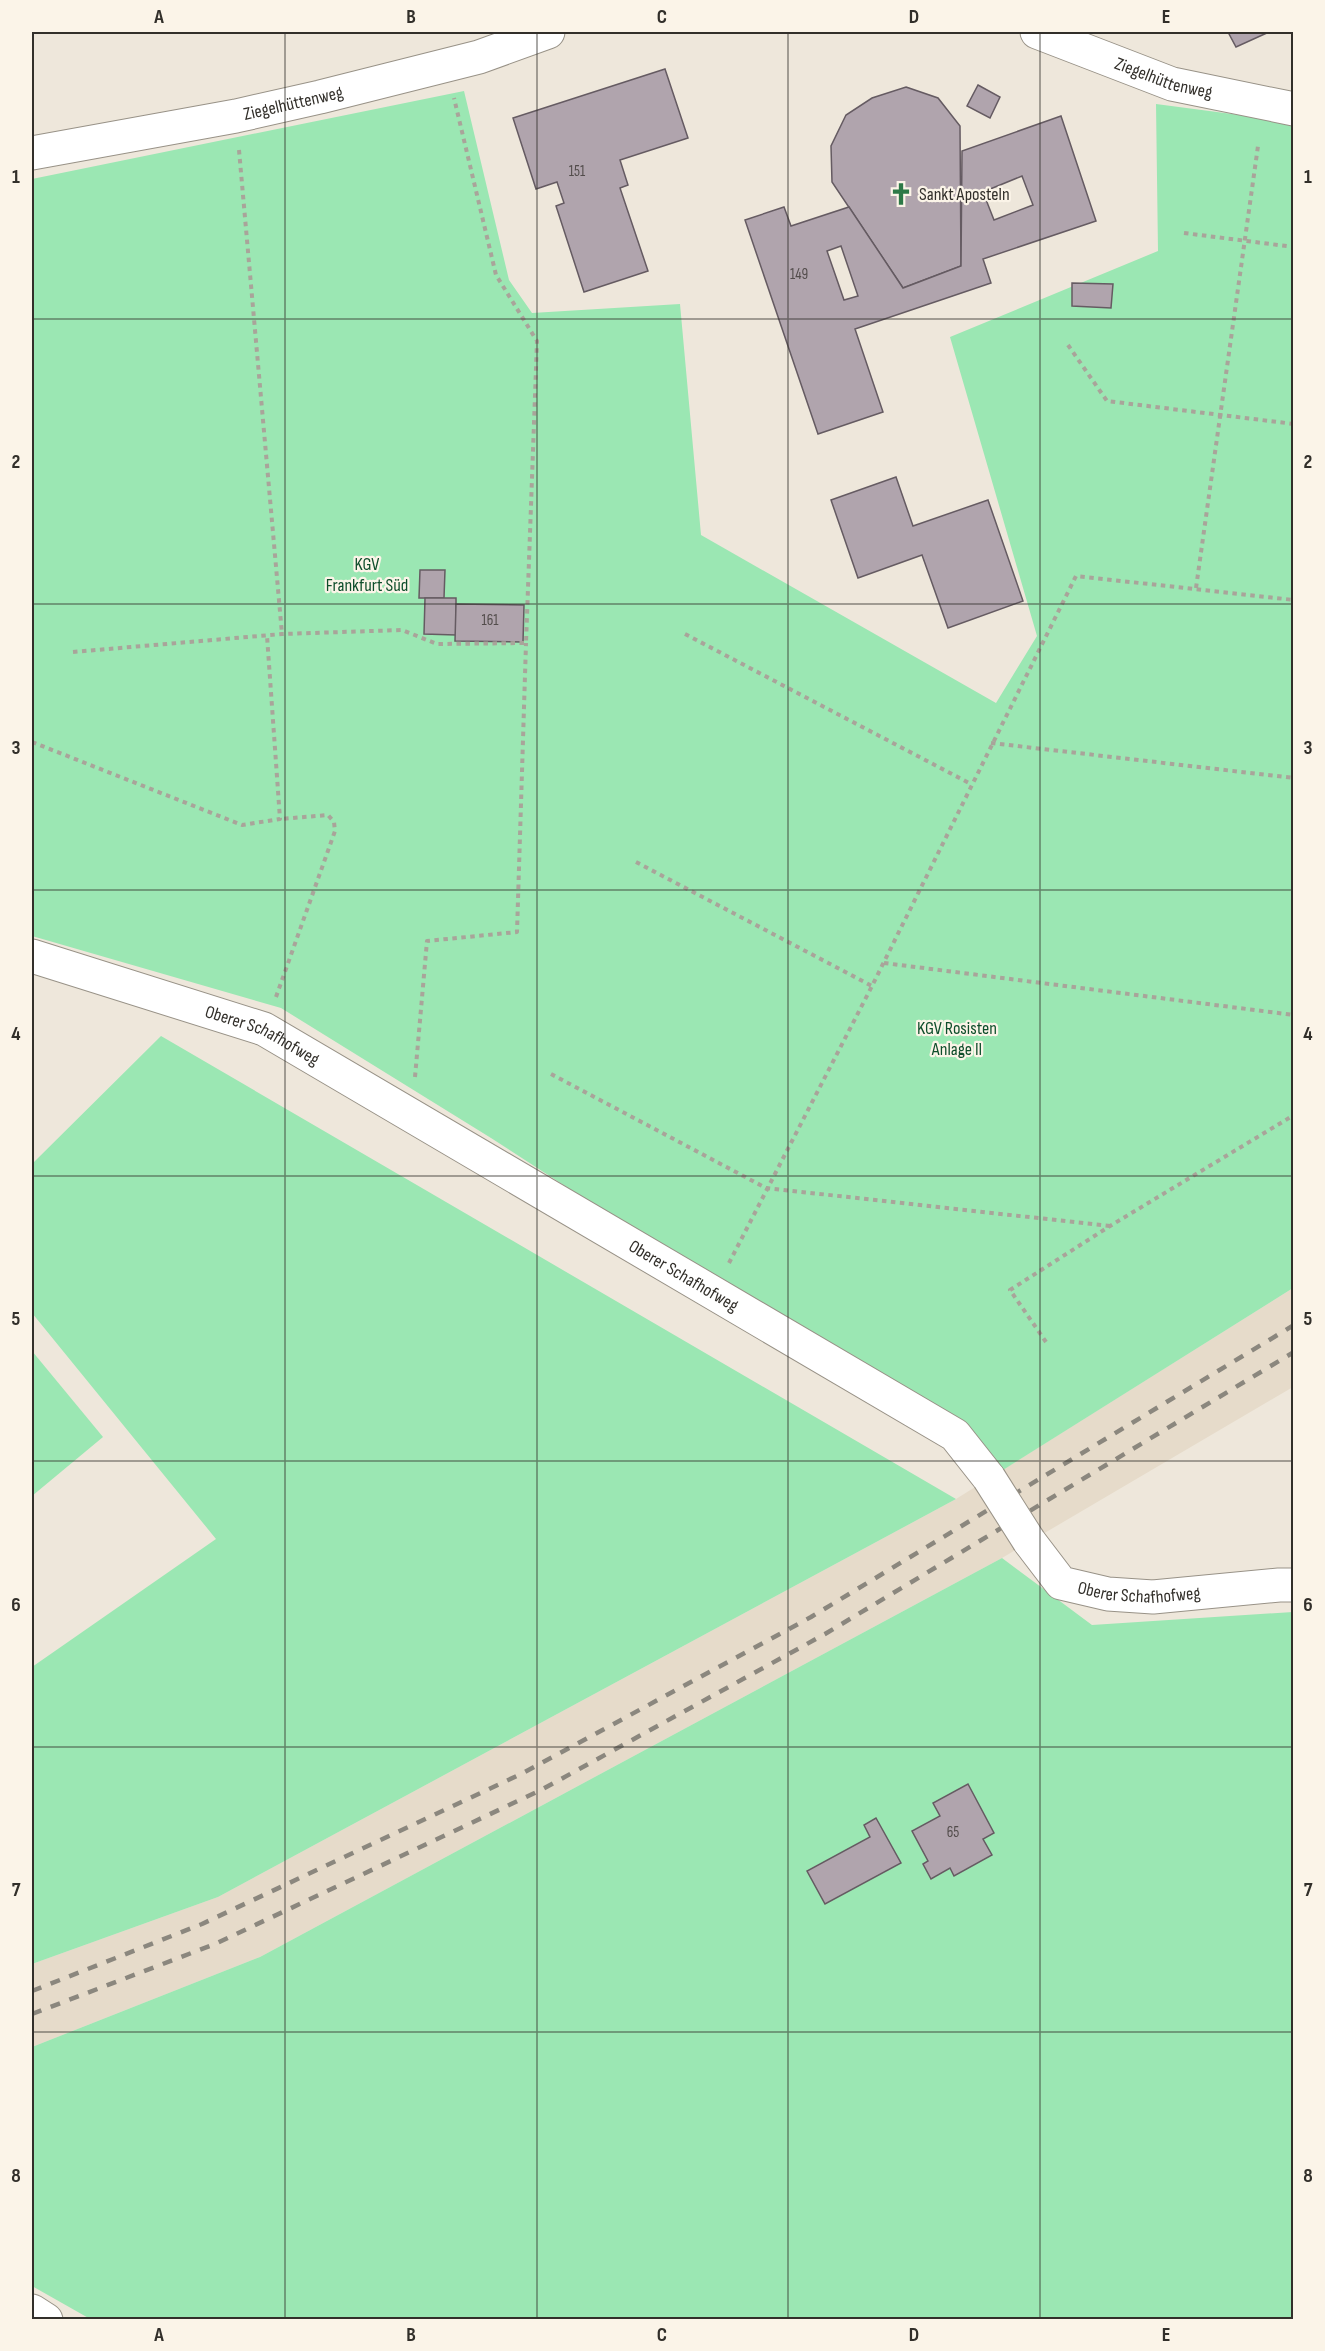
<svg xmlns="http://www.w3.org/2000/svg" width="1325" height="2351" font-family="'Sofia Sans Condensed',sans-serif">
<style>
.built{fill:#e6dbca}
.green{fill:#9be7b3}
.building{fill:#b0a4ad;stroke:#655b62;stroke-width:1.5;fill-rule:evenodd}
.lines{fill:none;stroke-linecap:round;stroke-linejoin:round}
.minor-casing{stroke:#989287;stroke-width:35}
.path{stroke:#a9a49a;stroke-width:4;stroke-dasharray:4.5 4.5;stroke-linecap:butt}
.minor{stroke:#fff;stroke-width:33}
.rail{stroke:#8b877e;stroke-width:4.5;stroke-dasharray:10 10;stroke-linecap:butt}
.minor-bridge-casing{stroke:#989287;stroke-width:35;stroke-linecap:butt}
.minor-bridge{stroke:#fff;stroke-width:33}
.grid{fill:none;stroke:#322f2a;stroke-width:1.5;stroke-opacity:0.55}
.labels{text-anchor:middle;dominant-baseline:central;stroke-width:4.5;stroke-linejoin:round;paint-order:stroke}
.number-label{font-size:15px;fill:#524c4b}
.street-label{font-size:18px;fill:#322f2a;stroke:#fbf4e8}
.poi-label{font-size:18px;fill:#322f2a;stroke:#fbf4e8;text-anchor:start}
.park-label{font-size:18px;fill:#0e4e2b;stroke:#fbf4e8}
.neatline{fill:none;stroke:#322f2a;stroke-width:2}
.grid-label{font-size:20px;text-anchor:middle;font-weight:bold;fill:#322f2a}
</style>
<rect width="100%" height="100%" fill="#eee7db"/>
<path class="built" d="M1293,1288V1387L1002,1558L260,1957L32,2047V1964L218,1897L956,1499Z"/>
<g class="green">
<path d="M464,91L509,280L532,313L680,304L701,535L996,703L1037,636L950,337L1158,251L1156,104L1293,122V1288L1003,1470L491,1138L281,1008L32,936V179Z"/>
<path d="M161,1036L956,1499L218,1897L32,1964V1667L216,1539L32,1313V1164Z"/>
<path d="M32,1351L103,1437L32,1496Z"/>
<path d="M1002,1558L1092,1625L1293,1612V2319L92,2320L32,2286V2047L260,1957Z"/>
</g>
<g class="building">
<path d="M1228,32H1269L1236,47Z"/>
<path d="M665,69L688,138L620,160L628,185L620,188L648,271L584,292L556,206L564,203L557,182L536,189L513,118Z"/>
<path d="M978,85L1000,97L990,118L967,106Z"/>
<path d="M906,87L938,98L960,126L961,266L903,288L832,182L831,146L846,115L872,98Z"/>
<path d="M1061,116L1096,221L983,259L991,283L855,329L883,412L818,434L745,220L784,207L791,226L849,207L903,288L961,266L962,151ZM1022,176L1033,205L994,220L983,192ZM841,246L858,296L844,300L827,251Z"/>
<path d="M1072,283L1113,284L1111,308L1072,306Z"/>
<path d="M896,477L913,526L988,500L1023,601L948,628L922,555L858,578L831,500Z"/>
<path d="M420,570H445L444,598H419Z"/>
<path d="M425,598H456V635L424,634Z"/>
<path d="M456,604L524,605L523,642L455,641Z"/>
<path d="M968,1784L994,1833L983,1839L992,1855L954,1876L950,1868L931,1879L923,1864L928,1861L912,1831L940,1816L933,1803Z"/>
<path d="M876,1818L901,1863L825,1904L807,1871L870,1837L864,1825Z"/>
</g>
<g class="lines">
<g class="minor-casing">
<g id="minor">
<path id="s1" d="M1037,32L1172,84L1294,109"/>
<path id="s2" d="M32,153L236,116L320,97L479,57L548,32"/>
<path id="s3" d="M32,956L264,1029L955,1435L989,1478"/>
<path id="s4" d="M1029,1541L1061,1583L1108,1594L1153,1597L1279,1585H1294"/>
<path d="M32,2311L46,2320"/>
</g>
</g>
<g class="path">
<path d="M239,150L282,634"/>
<path d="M1184,233L1294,247"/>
<path d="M1068,345L1107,401L1294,424"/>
<path d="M1196,588L1258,146"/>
<path d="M685,634L971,784"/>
<path d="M73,652L282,634L402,630L437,644L526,643L537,341L496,275L454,98"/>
<path d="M32,742L242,825L280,819L267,636"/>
<path d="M991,743L1294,778"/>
<path d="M636,862L872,986"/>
<path d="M884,963L1294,1015"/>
<path d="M276,997L335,831L334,822L328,815L280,819"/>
<path d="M551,1074L766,1188L1110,1226"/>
<path d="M415,1077L427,941L517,932L526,643"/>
<path d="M729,1263L872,986L1076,576L1294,600"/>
<path d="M1046,1342L1010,1290L1110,1226L1294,1115"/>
</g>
<use href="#minor" class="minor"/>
<g class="rail">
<path d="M32,1991L202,1924L523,1773L811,1617L1294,1325"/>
<path d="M32,2014L215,1944L541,1790L825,1634L1294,1352"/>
</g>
<g class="minor-bridge-casing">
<path id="minor-bridge" d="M989,1478L1029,1541"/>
</g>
<use href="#minor-bridge" class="minor-bridge"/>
</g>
<path class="grid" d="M285,32V2320M537,32V2320M788,32V2320M1040,32V2320M32,319H1294M32,604H1294M32,890H1294M32,1176H1294M32,1461H1294M32,1747H1294M32,2032H1294"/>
<defs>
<g id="church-bare" transform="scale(1.8)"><path d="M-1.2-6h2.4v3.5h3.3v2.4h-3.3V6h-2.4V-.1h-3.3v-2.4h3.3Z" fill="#2d7947" stroke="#fbf4e8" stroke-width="2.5" paint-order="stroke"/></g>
</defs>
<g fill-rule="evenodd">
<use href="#church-bare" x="901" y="194"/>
</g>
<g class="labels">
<g class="number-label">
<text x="577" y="171">151</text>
<text x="799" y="274">149</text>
<text x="490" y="620">161</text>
<text x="953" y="1832">65</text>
</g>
<g class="street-label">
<text stroke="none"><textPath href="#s1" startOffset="135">Ziegelhüttenweg</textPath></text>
<text stroke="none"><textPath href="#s2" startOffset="266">Ziegelhüttenweg</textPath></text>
<text stroke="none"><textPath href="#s3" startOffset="244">Oberer Schafhofweg</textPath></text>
<text stroke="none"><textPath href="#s3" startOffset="730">Oberer Schafhofweg</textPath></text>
<text stroke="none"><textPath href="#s4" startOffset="132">Oberer Schafhofweg</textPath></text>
</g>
<g class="poi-label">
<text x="919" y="194">Sankt Aposteln</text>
</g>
<g class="park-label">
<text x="367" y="564">KGV<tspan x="367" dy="21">Frankfurt Süd</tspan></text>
<text x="957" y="1028">KGV Rosisten<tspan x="957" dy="21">Anlage II</tspan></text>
</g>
</g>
<rect width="1325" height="2351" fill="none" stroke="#fbf4e8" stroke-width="66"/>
<rect x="33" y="33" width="1259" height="2285" class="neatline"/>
<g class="grid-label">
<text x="159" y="23">A</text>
<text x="411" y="23">B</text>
<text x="662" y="23">C</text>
<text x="914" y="23">D</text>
<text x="1166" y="23">E</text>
<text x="16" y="183">1</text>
<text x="1308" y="183">1</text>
<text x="16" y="468">2</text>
<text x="1308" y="468">2</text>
<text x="16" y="754">3</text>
<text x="1308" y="754">3</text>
<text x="16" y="1040">4</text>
<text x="1308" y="1040">4</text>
<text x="16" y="1325">5</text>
<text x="1308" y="1325">5</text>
<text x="16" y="1611">6</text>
<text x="1308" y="1611">6</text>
<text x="16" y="1896">7</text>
<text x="1308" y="1896">7</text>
<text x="16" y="2182">8</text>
<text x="1308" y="2182">8</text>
<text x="159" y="2341">A</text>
<text x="411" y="2341">B</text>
<text x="662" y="2341">C</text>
<text x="914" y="2341">D</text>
<text x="1166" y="2341">E</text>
</g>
</svg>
